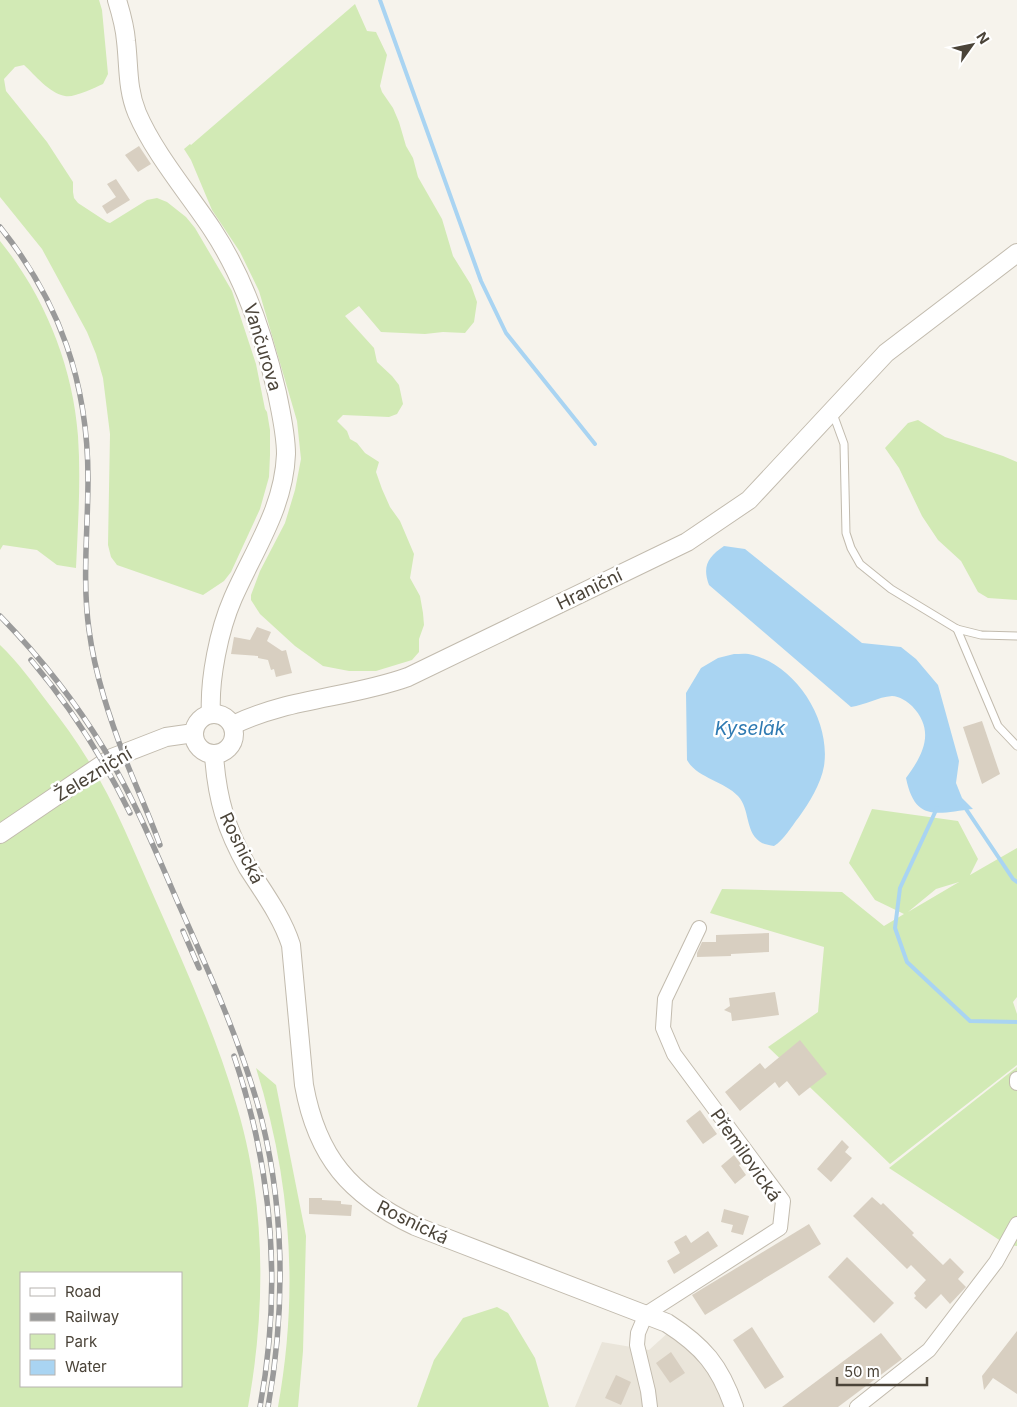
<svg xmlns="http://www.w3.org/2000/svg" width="1017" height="1407" font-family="Inter,sans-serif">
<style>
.residential{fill:#eae5da}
.green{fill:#d2eab5;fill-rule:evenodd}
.water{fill:#a9d4f2}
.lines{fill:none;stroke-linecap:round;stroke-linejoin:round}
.stream{stroke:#a9d4f2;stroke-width:4}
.building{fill:#d8cfc1}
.service-casing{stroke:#c2bbae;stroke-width:9}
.minor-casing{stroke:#c2bbae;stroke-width:16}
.tertiary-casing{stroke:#c2bbae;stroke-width:20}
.service{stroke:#fff;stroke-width:7}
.minor{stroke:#fff;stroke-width:14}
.tertiary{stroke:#fff;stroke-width:18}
.rail-casing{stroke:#9a9a9a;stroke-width:5.5}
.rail{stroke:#fff;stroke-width:4;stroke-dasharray:11;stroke-linecap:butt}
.labels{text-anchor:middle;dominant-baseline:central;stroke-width:5;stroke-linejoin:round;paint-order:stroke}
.street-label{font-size:18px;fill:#4b4439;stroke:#fff}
.water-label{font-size:19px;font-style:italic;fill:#2e7ab2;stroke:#fff}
</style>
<rect width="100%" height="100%" fill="#f6f3ec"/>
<path class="residential" d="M670,1331L700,1355L722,1390L726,1407H575L602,1342L649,1350Z"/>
<g class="green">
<path d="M0,0H99L102,10L108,74L103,84C94,88 74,98 65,96C49,93 35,75 24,65L15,67L4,79L6,91L47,142L73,182V192L74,198L78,203L107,222L110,223L147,200L157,198L167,202L186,217L195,228L232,291L256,364L265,409L267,412L270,430V455L269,477L260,509L231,572L224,581L203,595L117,565L111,557L108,545L110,434L103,378L96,354L87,332L42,249L0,197Z"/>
<path d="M355,4L367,31L376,32L387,55L380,86L382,92L393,108L399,122L406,146L413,158L418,177L442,219L453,256L471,285L477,302L474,322L465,333L443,332L425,334L381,332L359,306L345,316L374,348L377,362L392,376L399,385L403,404L397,414L389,417L343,415L337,421L347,431L350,439L357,443L365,453L379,462L376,472L382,489L390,507L400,521L414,554L410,578L420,596L423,613L424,625L419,639V652L412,660L376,671H349L323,666L295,646L260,614L251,600V595L260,571L285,523L295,490L301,459L297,421L259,291L240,252L212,210L191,160L184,149L190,144L191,145Z"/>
<path d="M0,241C44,295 73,366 78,436C81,480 78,524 76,568L57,565L37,550L3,545L0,550Z"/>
<path d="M918,420L945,437L1003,456L1017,462V600L988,598L978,592L961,561L938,540L922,516L899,468L885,448L908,423Z"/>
<path d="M0,645C18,662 33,683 48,703C62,721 76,740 88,760C115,803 134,852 155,899C185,967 216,1035 237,1107C266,1204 266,1308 248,1407H0ZM21,1273H181V1386H21Z"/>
<path d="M872,809L958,821L978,859L970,875L1017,848V997L1013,1002L1017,1014V1065L890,1164L768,1047L818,1012L824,947L710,913L722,889L842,892L884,926L904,914L875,900L849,863ZM959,882L908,912L936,889Z"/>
<path d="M1017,1067V1246L1007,1245L889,1168Z"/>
<path d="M256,1068L276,1085L306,1236L303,1351L298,1407H278C299,1291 291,1180 256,1068Z"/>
<path d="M497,1307L508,1313L535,1358L549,1407H417L434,1360L463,1318Z"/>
</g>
<g class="water">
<path d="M724,546L745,549L862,643L901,647L916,659L938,685L959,761L956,783L962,798L973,809C938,813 915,823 906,778C923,755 936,731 912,706C908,702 899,696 892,696C878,697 865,705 851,707L709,585C702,566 708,557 724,546Z"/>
<path d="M734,654C740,654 747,653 753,655C797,667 831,721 824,766C821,784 809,803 799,817C791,827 784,840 774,846C769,845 762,844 759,841C745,830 750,809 738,796C724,781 697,778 687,760L686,693L701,668L718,658Z"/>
</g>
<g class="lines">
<g class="stream">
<path d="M380,0L481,281L506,333L595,444"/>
<path d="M964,806L1013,879L1017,882"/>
<path d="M937,808L900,888L895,928L907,962L970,1021L1017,1022"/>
</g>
</g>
<g class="building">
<path d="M139,146L151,164L138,172L125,155Z"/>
<path d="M116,179L130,200L107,214L102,206L116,197L107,184Z"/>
<path d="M257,627L271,632L267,641L282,651L286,650L292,673L276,677L274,669L271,670L268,660L258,658V656L231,654L234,637L250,640Z"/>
<path d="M982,721L1000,774L982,784L963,727Z"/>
<path d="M769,933V952L731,954V956L697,957V953L702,942H716V935Z"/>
<path d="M775,992L779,1015L732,1021L731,1013L724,1010L730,1006L729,998Z"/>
<path d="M800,1040L827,1074L799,1096L787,1081L779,1088L775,1082L740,1111L725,1092L760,1063L765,1069Z"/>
<path d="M700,1110L717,1134L703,1144L686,1121Z"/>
<path d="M842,1140L849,1147L845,1152L852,1158L831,1182L817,1169Z"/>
<path d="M734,1155L741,1164L739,1165L746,1175L735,1184L721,1166Z"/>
<path d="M872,1197L881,1205L883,1203L914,1233L912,1235L943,1265L950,1258L964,1272L958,1279L966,1287L950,1304L941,1294L926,1309L914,1298L916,1296L914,1293L926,1280L911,1265L907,1269L853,1216Z"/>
<path d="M309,1198H322V1200L341,1201V1204L352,1205L351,1216L309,1214Z"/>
<path d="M724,1209L749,1216L743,1235L731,1232L733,1225L721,1222Z"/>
<path d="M809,1224L821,1244L705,1315L692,1295Z"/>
<path d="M708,1231L718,1246L674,1274L667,1261L680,1253L674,1242L686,1235L691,1243Z"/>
<path d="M847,1257L894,1303L874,1323L828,1277Z"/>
<path d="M752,1327L784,1377L765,1389L733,1340Z"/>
<path d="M1017,1331V1394L993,1378L984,1390L982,1376Z"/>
<path d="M881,1333L902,1359L838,1407H782Z"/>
<path d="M671,1352L685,1373L670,1383L656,1363Z"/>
<path d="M616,1375L631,1382L621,1405L605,1398Z"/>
</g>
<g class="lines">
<g class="service-casing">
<g id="service">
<path d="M832,411L844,444L846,533L851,548L860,564L891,589L957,629L981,635L1017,636"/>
<path d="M957,629L998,726L1017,746"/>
</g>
</g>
<g class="minor-casing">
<g id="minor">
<path d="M1017,1079V1083"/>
<path d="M650,1407L648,1391L637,1345L638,1333L646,1314L780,1228L783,1201L674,1054L663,1028L665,999L699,928"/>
<path d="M857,1407L929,1350L996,1262L1017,1224"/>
</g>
</g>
<g class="tertiary-casing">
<g id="tertiary">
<path d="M117,0C121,13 125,27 126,41C129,66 127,89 137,113C154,153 188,193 212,229C245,279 264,336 277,393C281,413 286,434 286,454C284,508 254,550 233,598C219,630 209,679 211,714"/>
<circle cx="214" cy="734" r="20"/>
<path d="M233,725C288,698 350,698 408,677L687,542L749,500L886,353L1017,253"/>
<path d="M214,755C217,799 226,829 248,868C264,893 282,917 291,945L304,1085C317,1157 350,1195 415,1226L667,1323C703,1346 720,1366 734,1407"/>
<path d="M0,834L112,758L166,737L194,733"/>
</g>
</g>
<use href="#service" class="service"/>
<use href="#minor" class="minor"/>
<use href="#tertiary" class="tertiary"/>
<g class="rail-casing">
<g id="rail">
<path d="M0,227C60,302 88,383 88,479C88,529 82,580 89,630C95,675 110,719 126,761C137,789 150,817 160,845"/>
<path d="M0,616C40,657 75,701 104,749C134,798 156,852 179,905C208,970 237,1034 257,1102C285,1201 286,1307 268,1407"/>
<path d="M31,660C70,706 103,758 130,813"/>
<path d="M183,931L199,968"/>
<path d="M234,1056C273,1171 282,1288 260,1407"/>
</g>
</g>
<use href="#rail" class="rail"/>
</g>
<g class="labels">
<g class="street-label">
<text transform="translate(263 347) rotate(73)">Vančurova</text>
<text transform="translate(589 589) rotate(-26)">Hraniční</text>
<text transform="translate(93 774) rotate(-31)">Železniční</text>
<text transform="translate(242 848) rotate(64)">Rosnická</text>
<text transform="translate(746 1155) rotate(55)">Přemilovická</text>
<text transform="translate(413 1222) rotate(26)">Rosnická</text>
</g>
<g class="water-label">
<text x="750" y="728">Kyselák</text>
</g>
</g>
<rect x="20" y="1272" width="162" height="115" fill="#ffffff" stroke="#b7b4b0"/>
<rect x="30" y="1288" width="25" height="8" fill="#ffffff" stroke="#b7b4b0"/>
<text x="65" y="1297" font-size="15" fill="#4b4439">Road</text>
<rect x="30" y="1313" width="25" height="8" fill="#9a9a9a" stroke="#b7b4b0"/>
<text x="65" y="1322" font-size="15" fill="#4b4439">Railway</text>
<rect x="30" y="1334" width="25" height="15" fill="#d2eab5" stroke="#b7b4b0"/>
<text x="65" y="1347" font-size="15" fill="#4b4439">Park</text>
<rect x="30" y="1360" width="25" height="15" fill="#a9d4f2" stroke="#b7b4b0"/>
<text x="65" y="1372" font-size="15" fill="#4b4439">Water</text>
<g transform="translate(972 45) rotate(57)" stroke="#ffffff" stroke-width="4" paint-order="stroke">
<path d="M0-4L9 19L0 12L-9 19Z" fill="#4b4439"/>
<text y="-8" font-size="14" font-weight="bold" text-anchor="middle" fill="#4b4439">N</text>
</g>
<path d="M837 1377v8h90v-8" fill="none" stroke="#4b4439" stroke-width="2.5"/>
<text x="844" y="1377" font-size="15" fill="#4b4439" stroke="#ffffff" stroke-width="4" paint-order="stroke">50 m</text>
</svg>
